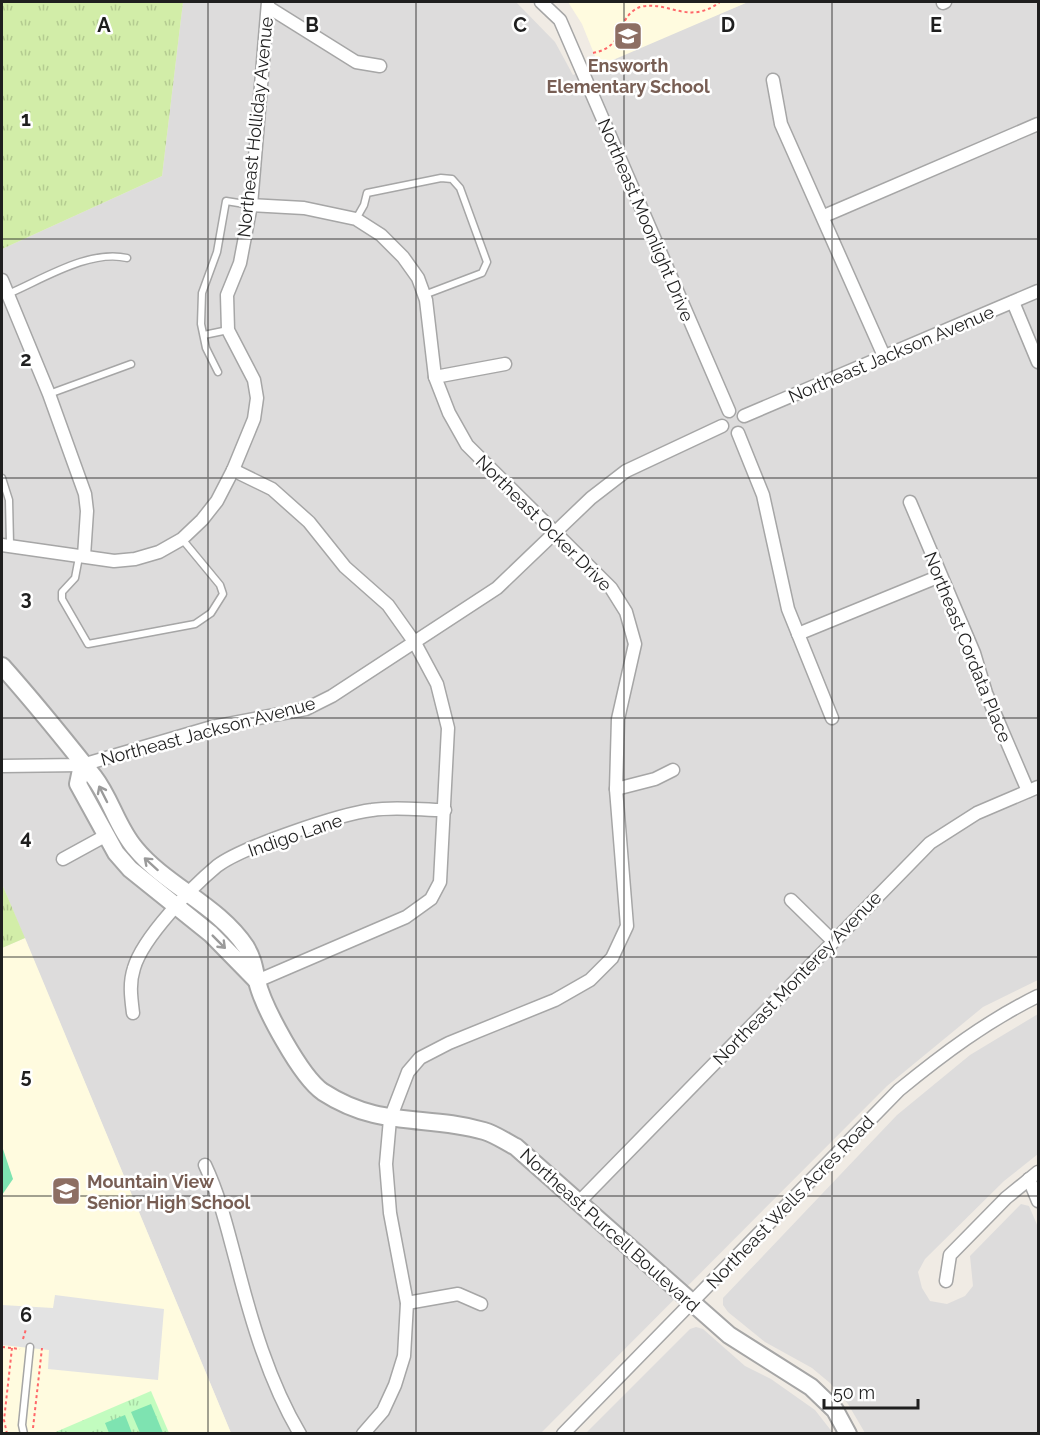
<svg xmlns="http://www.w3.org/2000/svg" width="1040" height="1435" font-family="Raleway,sans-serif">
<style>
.residential{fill:#dddcdc}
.education{fill:#fffbdf}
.grass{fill:url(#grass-tufts)}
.park{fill:url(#park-tufts)}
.pitch{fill:#7ee3b1}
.parking{fill:#e3e3e3}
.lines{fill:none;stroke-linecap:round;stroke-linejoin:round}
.service-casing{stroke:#a6a6a6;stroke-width:9}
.minor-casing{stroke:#a6a6a6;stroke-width:15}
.tertiary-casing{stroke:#a6a6a6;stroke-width:20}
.path{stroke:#ff6769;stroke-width:2;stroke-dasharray:3 3;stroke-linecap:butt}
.service{stroke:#fff;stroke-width:6}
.minor{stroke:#fff;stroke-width:12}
.tertiary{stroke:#fff;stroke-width:16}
.oneway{stroke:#9a9a9a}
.grid{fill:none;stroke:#1f1f1f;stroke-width:1.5;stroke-opacity:0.55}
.labels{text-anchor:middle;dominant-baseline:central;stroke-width:5;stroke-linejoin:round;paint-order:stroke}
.education-label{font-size:18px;font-weight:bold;fill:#785e54;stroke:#fff}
.street-label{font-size:18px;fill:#1f1f1f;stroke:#fff}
.grid-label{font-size:20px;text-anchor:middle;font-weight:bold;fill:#1f1f1f;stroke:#fff;stroke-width:5;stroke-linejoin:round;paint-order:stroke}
</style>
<defs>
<pattern id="grass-tufts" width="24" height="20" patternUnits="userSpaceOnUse" patternTransform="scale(1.5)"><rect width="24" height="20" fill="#d2eda8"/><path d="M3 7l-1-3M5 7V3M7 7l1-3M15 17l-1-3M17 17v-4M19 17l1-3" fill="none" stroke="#b4cb90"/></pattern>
<pattern id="park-tufts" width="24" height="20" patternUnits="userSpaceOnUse" patternTransform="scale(1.5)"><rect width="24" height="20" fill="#c2fcbf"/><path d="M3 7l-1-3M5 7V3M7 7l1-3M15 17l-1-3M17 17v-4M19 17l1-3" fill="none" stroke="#a6d8a4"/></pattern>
</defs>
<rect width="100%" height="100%" fill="#f0ebe4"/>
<g class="residential">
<path d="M183,2H516L555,42L573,75L748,2H1038V980L983,1007L887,1086L541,1433H231L2,884V249L162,176Z"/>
<path d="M1038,1014V1154L1004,1181L925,1259L918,1272L922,1288L930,1301L947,1304L965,1296L973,1286L970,1256L1021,1204L1029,1206L1038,1227V1433H865L848,1404L830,1383L812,1368L765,1342L728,1312L723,1305V1298L897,1115L970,1055Z"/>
<path d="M696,1327L703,1329L745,1366L771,1379L815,1410L833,1433H586L690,1329Z"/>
</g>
<g class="education">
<path d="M568,2H748L599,66L582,24Z"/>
<path d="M25,938L231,1433H2V948Z"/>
</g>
<g class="grass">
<path d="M2,2H183L162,176L2,249Z"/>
<path d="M2,884L25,938L2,948Z"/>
</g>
<path class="park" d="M151,1391L169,1433L51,1434Z"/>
<g class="pitch">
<path d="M2,1146L13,1179L2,1195Z"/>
<path d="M151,1404L163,1433H140L131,1412Z"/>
<path d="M125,1415L132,1433H109L105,1423Z"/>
</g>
<path class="parking" d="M55,1295L164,1309L158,1380L48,1369L49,1350L2,1345V1305L53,1308Z"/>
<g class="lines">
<g class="service-casing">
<g id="service">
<path d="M356,219L364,205L367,193L441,178L452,179L460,188L487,262L482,273L424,295"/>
<path d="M8,294C43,279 90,249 127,258"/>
<path d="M204,335L228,330"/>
<path d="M218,372L206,348L201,324L202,293L217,252L226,201L251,205"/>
<path d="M49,394L131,364"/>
<path d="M2,478L9,500L10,544"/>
<path d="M79,557L75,578L62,592V599L88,644L195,624L211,613L223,594L220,585L182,539"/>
<path d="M24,1434L22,1425L30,1347"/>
</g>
</g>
<g class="minor-casing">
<g id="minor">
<path d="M541,2L560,20L729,411"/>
<path d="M943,3L945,2"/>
<path d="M268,7L356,62L380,66"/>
<path d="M773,80L781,124L884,356"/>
<path d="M251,205L304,208L356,219L381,235L403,257L418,278L426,300L435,377L449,413L467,445L611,588L626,612L635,644L618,719L616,789L627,926L612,958L590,980L555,1000L449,1043L420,1058L408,1072L390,1119L386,1164L390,1213L407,1303L404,1356L395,1385L383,1411L363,1434"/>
<path d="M824,216L1038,124"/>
<path d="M2,280L49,394L85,494L87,511L84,556"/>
<path d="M1013,302L1038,362"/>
<path d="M435,377L505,364"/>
<path d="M744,416L1038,291"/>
<path d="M738,433L763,495L788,609L832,718"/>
<path d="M233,470L272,489L309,522L345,567L388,605L415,643L437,684L448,728L440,882L431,899L406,917L257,981"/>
<path d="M910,502L974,653L986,693L1028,791"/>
<path d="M2,545L114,561L135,559L159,552L182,539L202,520L217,501L233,470L254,419L257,398L254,380L228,330L227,295L240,263L251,205L268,2"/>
<path d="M798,634L940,576"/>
<path d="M2,766L82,765L212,727L306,709L332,696L497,588L591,498L626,471L722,426"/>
<path d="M616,789L655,779L673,770"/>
<path d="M63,859L105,836"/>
<path d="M791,900L833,941"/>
<path d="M133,1013C131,997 129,983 134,968C143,937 193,886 217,866C242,847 340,814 372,810C395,806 422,810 445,810"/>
<path d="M205,1165C220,1197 227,1228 236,1261C251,1320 269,1382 300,1434"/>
<path d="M1029,1179L1038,1201"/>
<path d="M579,1202L930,843L977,813L1038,787"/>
<path d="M946,1281L950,1255L1006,1198L1038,1172"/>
<path d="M407,1303L458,1294L481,1304"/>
<path d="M563,1434L899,1090C943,1054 987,1021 1038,996"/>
</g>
</g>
<g class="tertiary-casing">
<g id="tertiary">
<path d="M2,666C34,702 64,739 94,777C111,799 117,827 135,848C166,886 218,905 246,947C253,959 254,967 257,981C263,1007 301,1077 323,1092C380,1129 425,1114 484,1131C495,1134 506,1142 516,1147L729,1335L811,1387L835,1410L848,1434"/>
<path d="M82,765L78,784L116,853L130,869L211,934L257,981"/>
</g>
</g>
<g class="path">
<path d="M593,53C628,46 614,18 640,7C669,0 688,26 720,2"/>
<path d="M23,1339L26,1329"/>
<path d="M2,1347L20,1349"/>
<path d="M33,1428L42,1348"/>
<path d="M7,1434L4,1420L12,1348"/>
</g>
<use href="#service" class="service"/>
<use href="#minor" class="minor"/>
<use href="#tertiary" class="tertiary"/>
</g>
<defs><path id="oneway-shaft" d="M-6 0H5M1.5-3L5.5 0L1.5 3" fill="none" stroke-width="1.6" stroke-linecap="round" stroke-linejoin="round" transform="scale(1.5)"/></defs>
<g class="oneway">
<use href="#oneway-shaft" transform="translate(103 794) rotate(-117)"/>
<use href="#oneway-shaft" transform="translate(151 864) rotate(-138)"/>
<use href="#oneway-shaft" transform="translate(219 942) rotate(45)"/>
</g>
<path class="grid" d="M208,2V1434M416,2V1434M624,2V1434M832,2V1434M2,239H1038M2,478H1038M2,718H1038M2,957H1038M2,1196H1038"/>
<defs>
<g id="school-square" transform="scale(1.5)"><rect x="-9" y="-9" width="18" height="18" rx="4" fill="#8d6e63" stroke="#fff"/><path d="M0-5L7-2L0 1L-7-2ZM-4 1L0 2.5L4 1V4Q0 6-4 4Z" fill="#fff"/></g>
</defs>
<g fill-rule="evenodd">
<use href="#school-square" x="628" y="36"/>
<use href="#school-square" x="66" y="1191"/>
</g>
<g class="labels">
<g class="education-label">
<text x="628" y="65">Ensworth<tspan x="628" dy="21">Elementary School</tspan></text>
<text x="87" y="1181" text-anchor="start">Mountain View<tspan x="87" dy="21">Senior High School</tspan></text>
</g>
<g class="street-label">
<text transform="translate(255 127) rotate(-84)">Northeast Holliday Avenue</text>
<text transform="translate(646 220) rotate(67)">Northeast Moonlight Drive</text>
<text transform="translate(891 354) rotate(-23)">Northeast Jackson Avenue</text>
<text transform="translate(544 523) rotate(45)">Northeast Ocker Drive</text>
<text transform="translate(968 647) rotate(68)">Northeast Cordata Place</text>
<text transform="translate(208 731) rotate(-15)">Northeast Jackson Avenue</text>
<text transform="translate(295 835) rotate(-19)">Indigo Lane</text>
<text transform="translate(797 978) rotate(-46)">Northeast Monterey Avenue</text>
<text transform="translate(790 1202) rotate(-46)">Northeast Wells Acres Road</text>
<text transform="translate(610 1230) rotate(42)">Northeast Purcell Boulevard</text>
</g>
</g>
<g class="grid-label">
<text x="104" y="32">A</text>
<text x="312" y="32">B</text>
<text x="520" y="32">C</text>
<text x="728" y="32">D</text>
<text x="936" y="32">E</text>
<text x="26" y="126">1</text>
<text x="26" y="366">2</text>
<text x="26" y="605">3</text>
<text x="26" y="844">4</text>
<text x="26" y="1083">5</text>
<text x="26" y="1322">6</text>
</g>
<rect width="1040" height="1435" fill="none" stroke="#1f1f1f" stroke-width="6"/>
<path d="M824 1399v9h94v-9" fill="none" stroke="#1f1f1f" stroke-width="3"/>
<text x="833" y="1399" font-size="18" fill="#1f1f1f" stroke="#ffffff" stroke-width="4.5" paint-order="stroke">50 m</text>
</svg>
